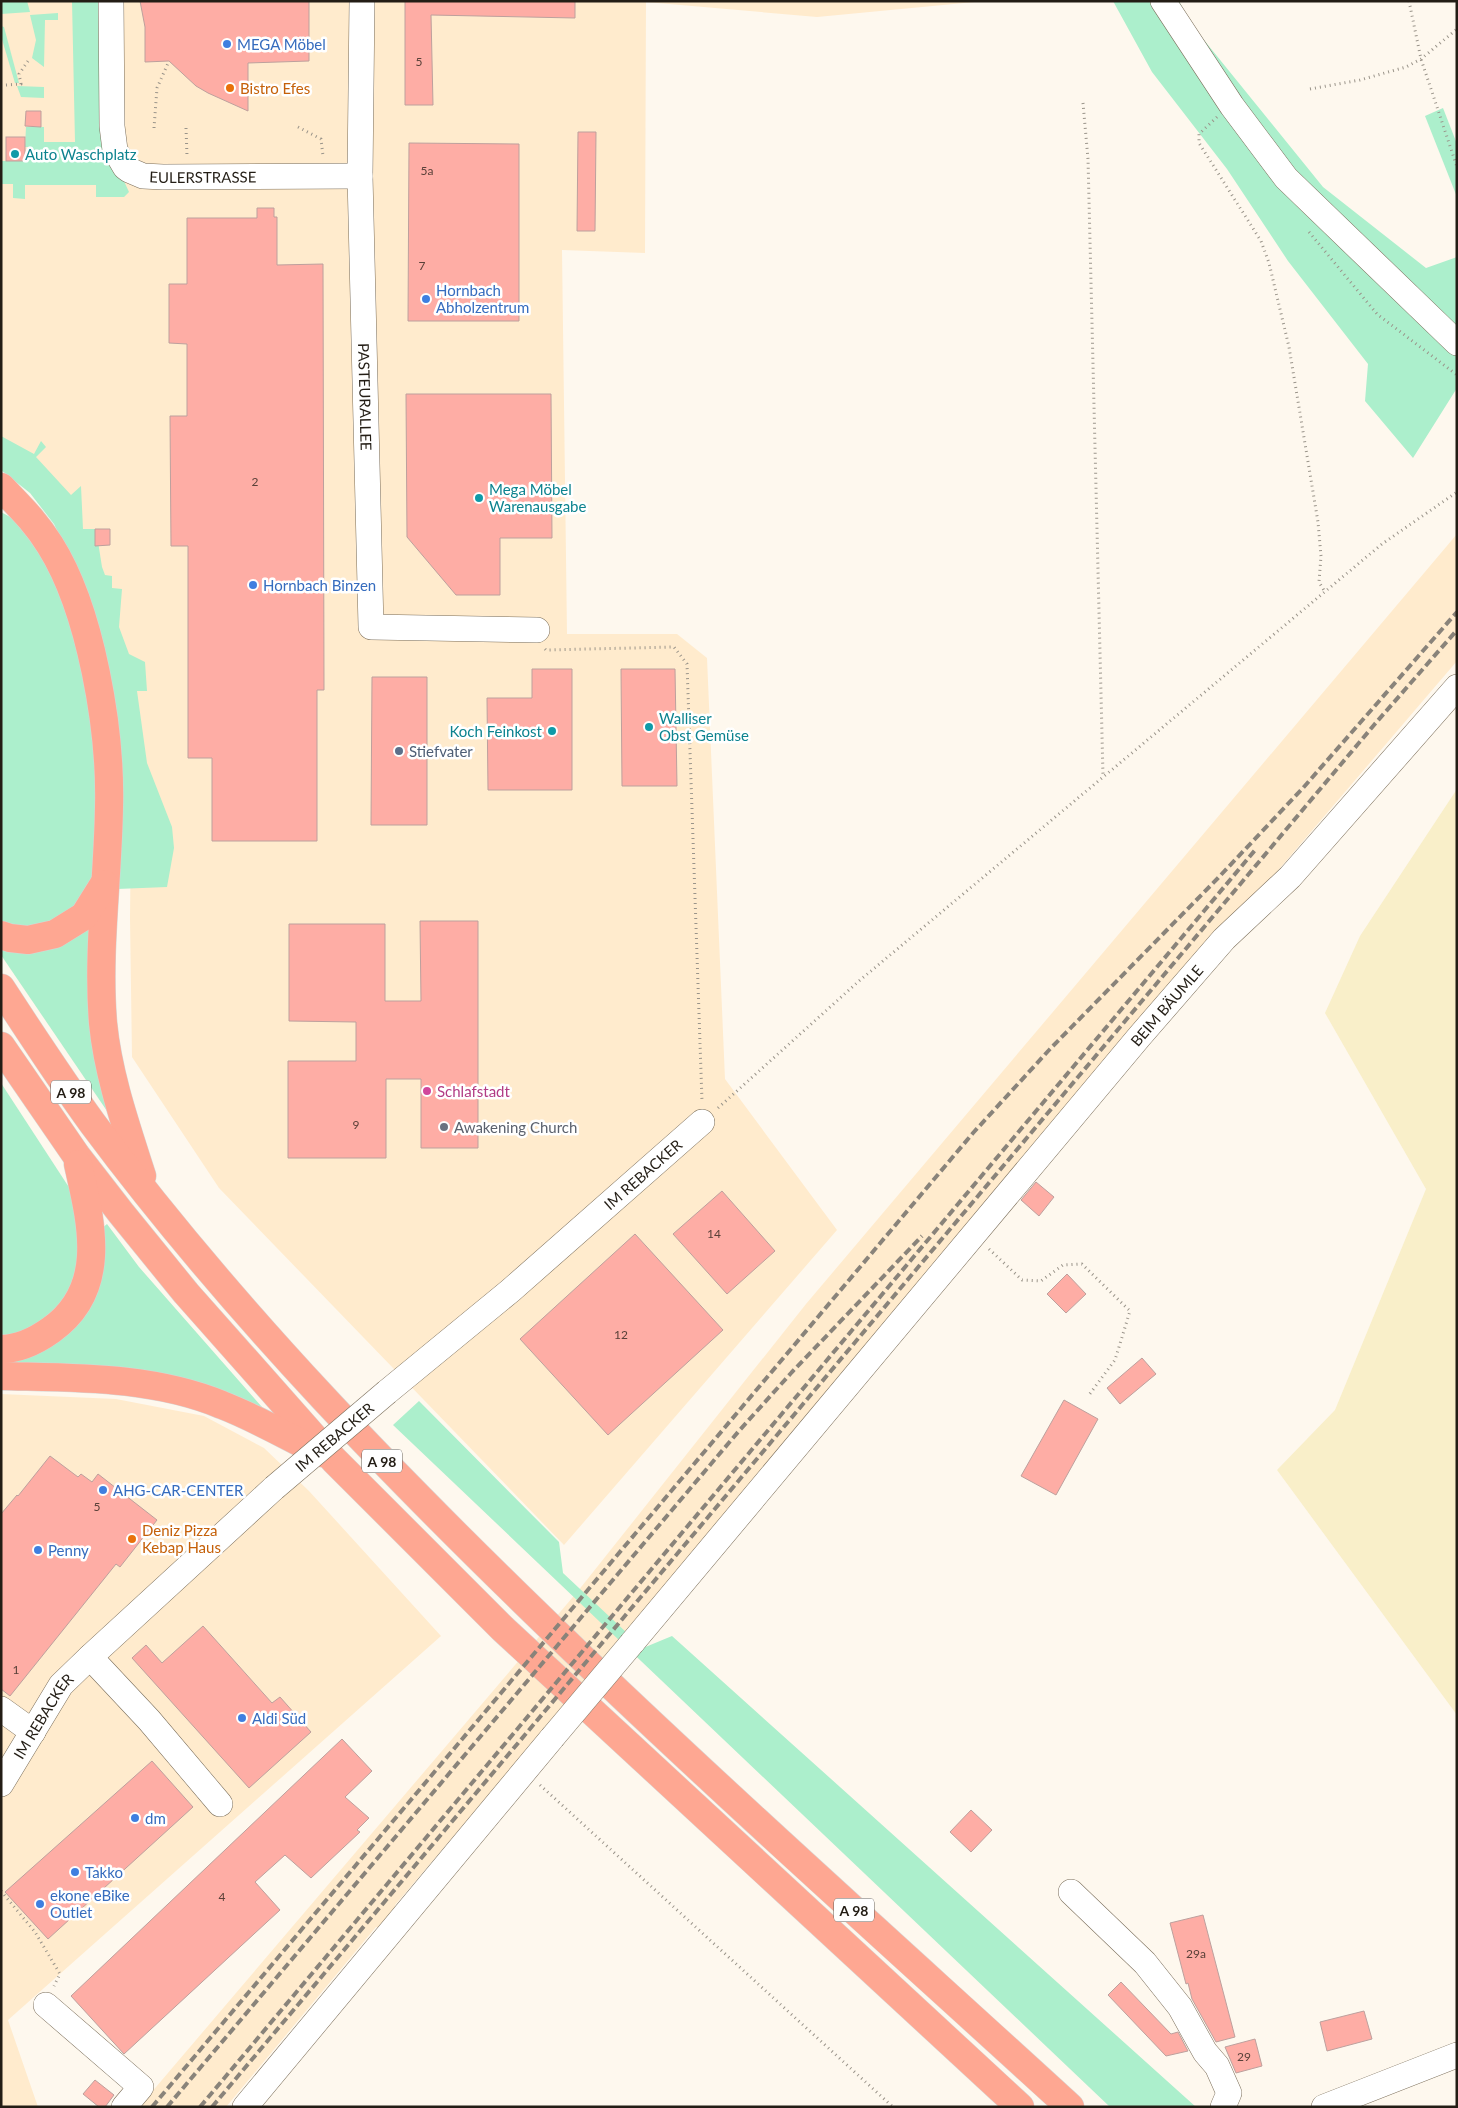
<svg xmlns="http://www.w3.org/2000/svg" width="1458" height="2108" font-family="Lato,sans-serif">
<style>
.built{fill:#ffebcd}
.green{fill:#acefcc}
.sand{fill:#f9efc9}
.building{fill:#feada5;stroke:#bda09d}
.lines{fill:none;stroke-linecap:round;stroke-linejoin:round}
.minor-casing{stroke:#7b6e5a;stroke-width:26}
.highway-casing{stroke:#d7d6d5;stroke-width:29}
.path{stroke:#9a948a;stroke-width:3;stroke-dasharray:1 4;stroke-linecap:butt}
.minor{stroke:#fff;stroke-width:25}
.highway{stroke:#fea792;stroke-width:28}
.rail{stroke:#89837a;stroke-width:4;stroke-dasharray:8 4;stroke-linecap:butt}
.minor-bridge-casing{stroke:#7b6e5a;stroke-width:26;stroke-linecap:butt}
.minor-bridge{stroke:#fff;stroke-width:25}
.shop-dot{fill:#3f7fe0;stroke:#fff;stroke-width:2}
.food-dot{fill:#e8710a;stroke:#fff;stroke-width:2}
.culture-dot{fill:#0f9aa8;stroke:#fff;stroke-width:2}
.service-dot{fill:#5c6f8a;stroke:#fff;stroke-width:2}
.hotel-dot{fill:#d1479c;stroke:#fff;stroke-width:2}
.worship-dot{fill:#6b7280;stroke:#fff;stroke-width:2}
.labels{text-anchor:middle;dominant-baseline:central;stroke-width:5;stroke-linejoin:round;paint-order:stroke}
.number-label{font-size:12px;fill:#5a4139}
.shield{fill:#fff;stroke:#65615b;stroke-width:1}
.shield-label{font-size:14px;font-weight:bold;fill:#231d15}
.shop-label{font-size:15px;fill:#366cbe;stroke:#fff;text-anchor:start}
.food-label{font-size:15px;fill:#c56008;stroke:#fff;text-anchor:start}
.culture-label{font-size:15px;fill:#0d838f;stroke:#fff;text-anchor:start}
.street-label{font-size:15px;fill:#231d15;stroke:#fff}
.service-label{font-size:15px;fill:#4e5e75;stroke:#fff;text-anchor:start}
.hotel-label{font-size:15px;fill:#b23c85;stroke:#fff;text-anchor:start}
.worship-label{font-size:15px;fill:#5b616d;stroke:#fff;text-anchor:start}
</style>
<rect width="100%" height="100%" fill="#fef8ee"/>
<g class="built">
<path d="M1,1H985L817,17L646,2L645,253L562,250L567,634H677L707,658L725,1079L837,1230L564,1545L219,1188L132,1057L130,918L132,745L61,512L1,455Z"/>
<path d="M1457,534V661L884,1331L395,1905V1910L381,1928L376,1927L226,2107H139L578,1591L806,1304Z"/>
<path d="M1,1394L116,1399L204,1416L264,1448L309,1491L441,1636L8,2020L38,2107H1Z"/>
</g>
<g class="green">
<path d="M1,1H27L30,12L1,14Z"/>
<path d="M72,1H103L123,179L129,192L124,197H96V185H25V199L13,198V184H1V161H29L30,147H25L26,127H44V142H75Z"/>
<path d="M1113,1H1179L1191,24L1323,187L1426,268L1457,257V388L1413,458L1365,401L1368,364L1288,261L1227,169L1152,72Z"/>
<path d="M58,13V20H45L44,67L32,58L36,40L30,15Z"/>
<path d="M1,26L4,27L19,83H15L1,36Z"/>
<path d="M17,86L44,87V98L21,97Z"/>
<path d="M1443,108L1457,144V197L1425,116Z"/>
<path d="M1,436L34,454L41,441L46,447L36,457L71,495L81,486L83,529H96L102,567L105,575L112,576V588L122,589L119,627L129,654L145,662L147,691H137L147,763L172,827L174,848L167,887L117,889L72,561L54,524L30,493L1,470Z"/>
<path d="M1,512L23,524L33,534L70,613L97,738L95,881L81,904L31,932L1,923Z"/>
<path d="M89,919L114,1107L107,1111L1,955V943Z"/>
<path d="M1,1083L74,1195L85,1242L65,1302L30,1330L1,1338Z"/>
<path d="M107,1224L139,1267L269,1415L1,1367V1360L90,1307C105,1280 102,1258 101,1229Z"/>
<path d="M419,1401L559,1542L563,1573L643,1648L672,1636L1196,2107H1110L393,1425Z"/>
</g>
<path class="sand" d="M1457,789V1715L1277,1470L1335,1410L1426,1189L1325,1013L1360,936Z"/>
<g class="building">
<path d="M140,1H309V61L248,63V111L208,93L196,86L169,61L145,62V27Z"/>
<path d="M405,1H575V18L431,15L433,105H405Z"/>
<path d="M26,111H41V127L25,126Z"/>
<path d="M578,132H596L595,231H577Z"/>
<rect x="6" y="137" width="19" height="24"/>
<path d="M409,143L519,144V321H408Z"/>
<path d="M257,208H274V217H277V265L323,264L324,690H317V841H212V758H188V546H171L170,416H187V344L169,343V284H187V218H257Z"/>
<path d="M406,394H551L552,538H500V595H456L407,537Z"/>
<path d="M95,529H110V545L95,546Z"/>
<path d="M532,669H572V790H488L487,698H532Z"/>
<path d="M621,669H675L677,786H622Z"/>
<path d="M372,677H427V825H371Z"/>
<path d="M420,921H478V1148H421V1079H386V1158H288V1061H356V1022L289,1021V924H385V1001H421Z"/>
<path d="M1036,1182L1054,1197L1039,1216L1021,1200Z"/>
<path d="M722,1191L775,1251L727,1294L673,1234Z"/>
<path d="M635,1234L723,1330L608,1435L520,1339Z"/>
<path d="M1067,1274L1086,1294L1066,1313L1047,1294Z"/>
<path d="M1142,1358L1156,1374L1120,1404L1107,1388Z"/>
<path d="M1064,1400L1098,1419L1056,1495L1021,1476Z"/>
<path d="M50,1456L78,1477L81,1474L92,1482L98,1474L157,1520L120,1567L116,1564L10,1696L1,1689V1514L17,1495L18,1496Z"/>
<path d="M203,1626L272,1703L280,1697L311,1732L249,1788L132,1658L146,1645L162,1663Z"/>
<path d="M342,1739L372,1771L345,1797L369,1818L357,1830L360,1832L311,1878L285,1855L255,1882L280,1910L124,2054L71,1996Z"/>
<path d="M152,1761L193,1807L48,1939L5,1892Z"/>
<path d="M971,1810L992,1830L971,1852L950,1832Z"/>
<path d="M1203,1915L1235,2037L1216,2042L1192,1999L1188,1983L1186,1984L1170,1923Z"/>
<path d="M1121,1982L1171,2034L1178,2032L1188,2051L1166,2056L1108,1995Z"/>
<path d="M1364,2011L1372,2039L1327,2051L1320,2022Z"/>
<path d="M1255,2039L1262,2066L1236,2073L1225,2047Z"/>
<path d="M95,2080L114,2095L105,2107H99L83,2094Z"/>
</g>
<g class="lines">
<g class="minor-casing">
<g id="minor">
<path id="s1" d="M111,1L112,126L115,150L125,167L129,170L143,176L163,177L360,176"/>
<path id="s2" d="M362,1L360,176L371,627L537,630"/>
<path d="M1163,1L1232,106L1286,178L1457,343"/>
<path id="s3" d="M387,1392L510,1291L702,1122"/>
<path id="s4" d="M632,1643L1139,1037L1224,939L1290,877L1457,687"/>
<path d="M90,1657L149,1720L220,1804"/>
<path d="M1,1709L33,1732"/>
<path id="s5" d="M1,1784L61,1685L90,1657L274,1488"/>
<path d="M1071,1892L1145,1963L1180,2007L1205,2052L1217,2066L1229,2093L1223,2107"/>
<path d="M46,2005L141,2087L124,2107"/>
<path d="M245,2107L552,1738"/>
<path d="M1324,2107L1457,2055"/>
</g>
</g>
<g class="highway-casing">
<g id="highway">
<path d="M1,487C20,507 35,521 50,545C91,610 111,730 109,807C108,879 97,951 103,1023C108,1075 126,1126 142,1176"/>
<path d="M1,935L10,938L28,940L55,934L84,916L104,884"/>
<path d="M1,988C31,1034 61,1080 93,1124C236,1316 404,1487 577,1653C738,1807 905,1956 1070,2107"/>
<path d="M1,1046L76,1155L121,1213L186,1293L334,1460L503,1629L1020,2107"/>
<path d="M1,1349C19,1349 37,1340 51,1330C109,1289 91,1222 78,1164"/>
<path d="M1,1376C75,1378 152,1376 222,1405C256,1418 288,1437 321,1453"/>
</g>
</g>
<g class="path">
<path d="M1409,1L1421,59L1457,167"/>
<path d="M6,85L21,84L19,74L28,61"/>
<path d="M1310,89L1360,80L1406,67L1421,59L1457,29"/>
<path d="M1083,103L1088,159L1103,776"/>
<path d="M1217,117L1199,134V143L1261,241L1269,263L1289,347L1318,522L1321,556L1319,582L1325,592"/>
<path d="M298,127L321,139L323,156"/>
<path d="M154,128L157,88L169,61"/>
<path d="M186,128L187,156"/>
<path d="M1309,232L1377,314L1457,375"/>
<path d="M545,649L546,650L674,647L687,664L702,1101"/>
<path d="M718,1108L859,981L1382,544L1457,492"/>
<path d="M989,1249L1022,1280L1041,1281L1063,1265L1082,1264L1130,1311L1115,1360L1089,1395"/>
<path d="M540,1785L893,2107"/>
<path d="M1,1891L35,1932L60,1974L54,1986"/>
</g>
<use href="#minor" class="minor"/>
<use href="#highway" class="highway"/>
<g class="rail">
<path d="M152,2107L973,1133L1050,1049L1218,878L1303,788L1457,612"/>
<path d="M167,2107L738,1432L792,1372L922,1236"/>
<path d="M200,2107L1256,849"/>
<path d="M212,2107L1374,725L1457,630"/>
</g>
<g class="minor-bridge-casing">
<g id="minor-bridge">
<path id="s6" d="M274,1488L387,1392"/>
<path d="M552,1738L632,1643"/>
</g>
</g>
<use href="#minor-bridge" class="minor-bridge"/>
</g>
<g class="shop-dot">
<circle cx="227" cy="44" r="5"/>
<circle cx="426" cy="299" r="5"/>
<circle cx="253" cy="585" r="5"/>
<circle cx="103" cy="1490" r="5"/>
<circle cx="38" cy="1550" r="5"/>
<circle cx="242" cy="1718" r="5"/>
<circle cx="135" cy="1818" r="5"/>
<circle cx="75" cy="1872" r="5"/>
<circle cx="40" cy="1904" r="5"/>
</g>
<g class="food-dot">
<circle cx="230" cy="88" r="5"/>
<circle cx="132" cy="1539" r="5"/>
</g>
<g class="culture-dot">
<circle cx="15" cy="154" r="5"/>
<circle cx="479" cy="498" r="5"/>
<circle cx="649" cy="727" r="5"/>
<circle cx="552" cy="731" r="5"/>
</g>
<circle class="service-dot" cx="399" cy="751" r="5"/>
<circle class="hotel-dot" cx="427" cy="1091" r="5"/>
<circle class="worship-dot" cx="444" cy="1127" r="5"/>
<g class="labels">
<g class="number-label">
<text x="419" y="61">5</text>
<text x="427" y="170">5a</text>
<text x="422" y="265">7</text>
<text x="255" y="481">2</text>
<text x="356" y="1124">9</text>
<text x="714" y="1233">14</text>
<text x="621" y="1334">12</text>
<text x="97" y="1506">5</text>
<text x="16" y="1669">1</text>
<text x="222" y="1896">4</text>
<text x="1196" y="1953">29a</text>
<text x="1244" y="2056">29</text>
</g>
<g class="shield">
<rect x="51" y="1080.5" width="40" height="23" rx="4"/>
<rect x="362" y="1449.5" width="40" height="23" rx="4"/>
<rect x="834" y="1898.5" width="40" height="23" rx="4"/>
</g>
<g class="shield-label">
<text x="71" y="1092">A 98</text>
<text x="382" y="1461">A 98</text>
<text x="854" y="1910">A 98</text>
</g>
<g class="shop-label">
<text x="237" y="44">MEGA Möbel</text>
<text x="436" y="290">Hornbach<tspan x="436" dy="17">Abholzentrum</tspan></text>
<text x="263" y="585">Hornbach Binzen</text>
<text x="113" y="1490">AHG-CAR-CENTER</text>
<text x="48" y="1550">Penny</text>
<text x="252" y="1718">Aldi Süd</text>
<text x="145" y="1818">dm</text>
<text x="85" y="1872">Takko</text>
<text x="50" y="1895">ekone eBike<tspan x="50" dy="17">Outlet</tspan></text>
</g>
<g class="food-label">
<text x="240" y="88">Bistro Efes</text>
<text x="142" y="1530">Deniz Pizza<tspan x="142" dy="17">Kebap Haus</tspan></text>
</g>
<g class="culture-label">
<text x="25" y="154">Auto Waschplatz</text>
<text x="489" y="489">Mega Möbel<tspan x="489" dy="17">Warenausgabe</tspan></text>
<text x="659" y="718">Walliser<tspan x="659" dy="17">Obst Gemüse</tspan></text>
<text x="542" y="731" text-anchor="end">Koch Feinkost</text>
</g>
<g class="street-label">
<text stroke="none"><textPath href="#s1" startOffset="249">EULERSTRASSE</textPath></text>
<text stroke="none"><textPath href="#s2" startOffset="396">PASTEURALLEE</textPath></text>
<text stroke="none"><textPath href="#s4" startOffset="832">BEIM BÄUMLE</textPath></text>
<text stroke="none"><textPath href="#s3" startOffset="336">IM REBACKER</textPath></text>
<text stroke="none"><textPath href="#s6" startOffset="79">IM REBACKER</textPath></text>
<text stroke="none"><textPath href="#s5" startOffset="80">IM REBACKER</textPath></text>
</g>
<g class="service-label">
<text x="409" y="751">Stiefvater</text>
</g>
<g class="hotel-label">
<text x="437" y="1091">Schlafstadt</text>
</g>
<g class="worship-label">
<text x="454" y="1127">Awakening Church</text>
</g>
</g>
<rect width="1458" height="2108" fill="none" stroke="#231d15" stroke-width="5"/>
</svg>
